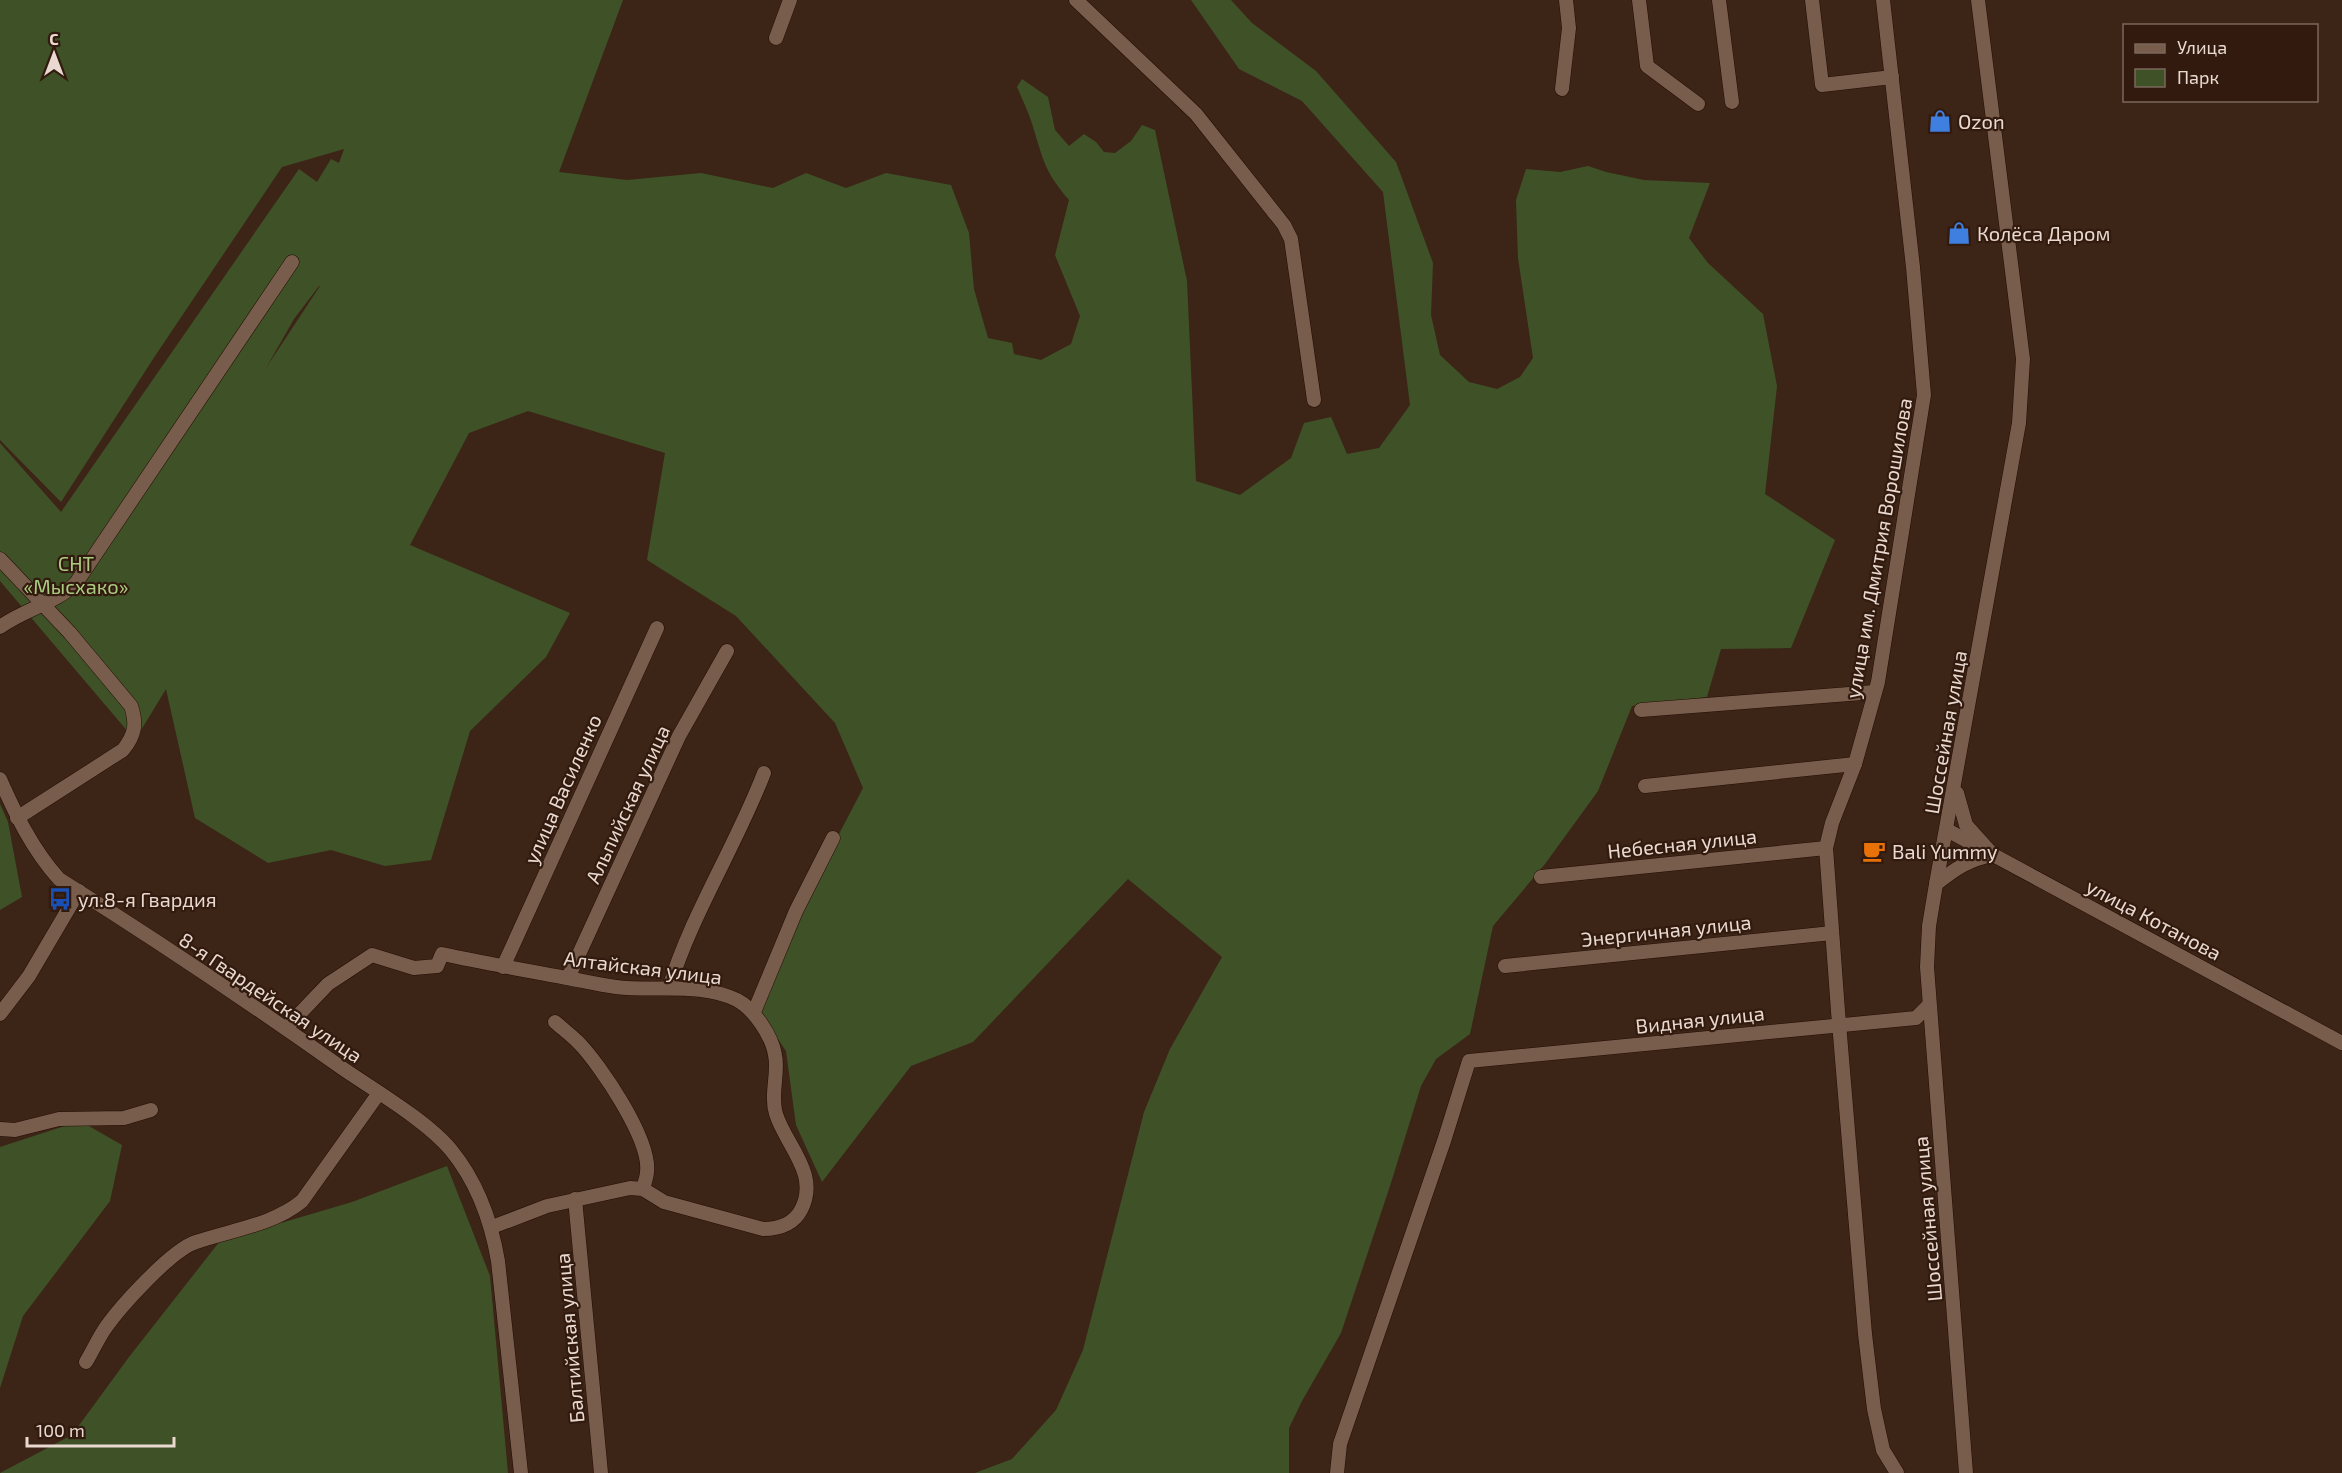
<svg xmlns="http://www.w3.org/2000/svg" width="2342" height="1473" font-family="'Exo 2',sans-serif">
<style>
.green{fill:#3f5227;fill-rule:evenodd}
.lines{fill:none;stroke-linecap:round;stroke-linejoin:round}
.minor-casing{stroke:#230d02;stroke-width:15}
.minor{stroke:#785d4d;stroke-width:14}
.labels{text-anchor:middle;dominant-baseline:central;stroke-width:4.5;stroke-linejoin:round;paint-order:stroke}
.poi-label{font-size:20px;fill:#e9d9d0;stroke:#321b0e;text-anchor:start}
.street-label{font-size:20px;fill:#e9d9d0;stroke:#321b0e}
.park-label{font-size:20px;fill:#aacb82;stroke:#321b0e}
</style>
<rect width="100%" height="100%" fill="#3c2517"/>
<g class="green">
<path d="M0,0H623L559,172L627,180L701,173L773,188L806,173L846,188L886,173L951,185L969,233L974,289L988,338L1012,343L1014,354L1041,360L1071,344L1080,316L1055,255L1069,200C1046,173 1044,163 1034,130C1030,115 1023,101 1017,87L1022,79L1048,97L1055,130L1069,146L1084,134L1096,142L1104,152L1115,153L1131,141L1142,125L1155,130L1187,281L1196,481L1240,495L1291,458L1304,423L1331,417L1347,454L1379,448L1410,405L1383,192L1302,101L1239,69L1191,0H1231L1252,23L1316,71L1396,162L1433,263L1431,315L1440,355L1469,382L1497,389L1520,377L1533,358L1518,258L1516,200L1526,169L1560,172L1588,166L1606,172L1644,180L1710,183L1689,238L1708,263L1763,314L1777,386L1765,494L1835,540L1791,648L1721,649L1707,697L1632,706L1598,791L1545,864L1493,926L1470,1034L1436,1059L1421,1086L1390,1186L1341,1333L1302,1401L1289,1428V1473H975L1012,1459L1056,1410L1083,1350L1144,1112L1170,1049L1222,957L1128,879L973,1042L911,1066L822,1182L796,1125L786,1051L752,1001L863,788L835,723L736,616L647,560L665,453L528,411L469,433L410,545L570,613L546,657L470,731L431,860L385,866L331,850L268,863L195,818L166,689L135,740L0,581V443L61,512L299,169L317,182L331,159L339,163L344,149L282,167L155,356L61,502L0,440ZM319,286H320L266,368L294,319Z"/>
<path d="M0,804L8,822L22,897L0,910Z"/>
<path d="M80,1121L122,1145L110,1201L23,1316L0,1388V1147Z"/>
<path d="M447,1166L490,1276L508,1473H0L72,1435L129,1357L220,1241L352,1202Z"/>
</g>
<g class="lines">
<g class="minor-casing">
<g id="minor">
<path d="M1076,0L1196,114L1284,225L1291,239L1314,400"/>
<path d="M1639,0L1647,66L1698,104"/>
<path d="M1719,0L1732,102"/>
<path d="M1812,0L1822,85L1892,77"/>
<path d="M1883,0L1913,267L1924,395L1878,682L1855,764L1832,823L1826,848L1838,1011L1865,1334L1874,1409L1883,1450L1897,1473"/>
<path d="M776,38L790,0"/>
<path d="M1562,89L1569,28L1566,0"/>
<path d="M0,559L70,633L131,706C137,724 135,735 123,750L17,818"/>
<path d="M0,627C24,609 55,604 76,583L292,262"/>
<path d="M1641,710L1875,692"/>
<path d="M0,779C16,815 32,849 59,879C155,939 250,1003 342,1068C374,1090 427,1121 451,1150C478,1183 491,1220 498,1261L521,1473"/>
<path d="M1645,786L1855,764"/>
<path d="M1947,830L2342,1043"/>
<path d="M1541,877L1826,848"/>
<path d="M1936,884C1955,869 1969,859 1993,855L1966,825L1957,793"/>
<path d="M1505,966L1832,933"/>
<path d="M503,967L657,628"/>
<path d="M568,978L679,736L727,651"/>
<path d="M669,988C692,913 736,846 764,773"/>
<path d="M754,1012L796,911L833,838"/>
<path d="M0,1014L29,976L79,891"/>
<path d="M555,1022C563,1029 572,1036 579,1043C601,1066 651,1140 647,1172C647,1177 644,1184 643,1189"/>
<path d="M286,1028L328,984L372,955L414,968L437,966L442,954C484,963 525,970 567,978C583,981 600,985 616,987C655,992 701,982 737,1000C754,1009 772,1036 775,1055C779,1073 770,1095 776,1114C786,1146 820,1174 801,1210C793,1225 779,1229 763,1229L664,1202L643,1189L630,1188L547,1206L492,1227"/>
<path d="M0,1129L15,1130L59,1119L124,1118L151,1110"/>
<path d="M575,1199L601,1473"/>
<path d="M86,1362C92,1352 97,1341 104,1330C119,1308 171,1250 196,1242C231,1230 273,1225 302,1201L379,1093"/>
<path d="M1337,1473L1340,1444L1444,1141L1469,1061L1916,1018L1929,1005"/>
<path d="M1966,1473L1927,967L1929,926L1936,884L2019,423L2023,359L1978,0"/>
</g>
</g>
<use href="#minor" class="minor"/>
</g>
<defs>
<g id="shop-bare" transform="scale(1.8)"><path d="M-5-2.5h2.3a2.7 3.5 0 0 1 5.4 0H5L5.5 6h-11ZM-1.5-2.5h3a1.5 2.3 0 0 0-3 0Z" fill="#3f7fe0" stroke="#321b0e" stroke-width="2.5" paint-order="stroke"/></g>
<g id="cafe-bare" transform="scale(1.8)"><path d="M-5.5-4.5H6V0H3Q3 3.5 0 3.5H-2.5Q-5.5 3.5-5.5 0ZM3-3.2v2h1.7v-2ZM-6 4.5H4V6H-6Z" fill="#e8710a" stroke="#321b0e" stroke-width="2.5" paint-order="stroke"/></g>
<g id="bus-bare" transform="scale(1.8)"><path d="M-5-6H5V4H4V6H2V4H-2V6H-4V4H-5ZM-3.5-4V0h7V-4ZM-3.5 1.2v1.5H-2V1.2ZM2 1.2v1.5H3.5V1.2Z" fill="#1a4fb4" stroke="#321b0e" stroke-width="2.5" paint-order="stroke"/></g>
</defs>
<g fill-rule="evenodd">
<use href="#shop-bare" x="1940" y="121"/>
<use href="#shop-bare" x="1959" y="233"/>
<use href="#cafe-bare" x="1874" y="851"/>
<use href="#bus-bare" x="60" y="899"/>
</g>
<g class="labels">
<g class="poi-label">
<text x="1958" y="121">Ozon</text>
<text x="1977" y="233">Колёса Даром</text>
<text x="1892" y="851">Bali Yummy</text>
<text x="78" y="899">ул.8-я Гвардия</text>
</g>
<g class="street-label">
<text transform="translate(1878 548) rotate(-80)">улица им. Дмитрия Ворошилова</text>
<text transform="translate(1945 732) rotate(-80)">Шоссейная улица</text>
<text transform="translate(562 789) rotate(-66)">улица Василенко</text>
<text transform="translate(627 804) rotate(-65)">Альпийская улица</text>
<text transform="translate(1682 843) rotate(-6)">Небесная улица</text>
<text transform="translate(2154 919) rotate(28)">улица Котанова</text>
<text transform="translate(1666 930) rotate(-6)">Энергичная улица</text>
<text transform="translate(643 967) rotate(7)">Алтайская улица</text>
<text transform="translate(271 997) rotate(34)">8-я Гвардейская улица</text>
<text transform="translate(1700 1019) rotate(-6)">Видная улица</text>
<text transform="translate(1927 1219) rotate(-95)">Шоссейная улица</text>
<text transform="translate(569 1338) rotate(-95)">Балтийская улица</text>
</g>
<g class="park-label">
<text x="76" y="563">СНТ<tspan x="76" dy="23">«Мысхако»</tspan></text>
</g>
</g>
<rect x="2123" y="24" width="195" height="78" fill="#321b0e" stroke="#7b675c" stroke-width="1.5"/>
<rect x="2135" y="44" width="30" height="9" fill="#785d4d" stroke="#7b675c" stroke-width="1.5"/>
<text x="2177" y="54" font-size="18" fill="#e9d9d0">Улица</text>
<rect x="2135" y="69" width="30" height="18" fill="#3f5227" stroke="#7b675c" stroke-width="1.5"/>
<text x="2177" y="84" font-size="18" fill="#e9d9d0">Парк</text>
<g transform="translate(54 54)" stroke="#321b0e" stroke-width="4.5" paint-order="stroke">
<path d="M0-4.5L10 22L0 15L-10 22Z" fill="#e9d9d0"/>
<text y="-9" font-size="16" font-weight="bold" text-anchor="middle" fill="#e9d9d0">С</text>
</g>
<path d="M27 1437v9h147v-9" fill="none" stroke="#e9d9d0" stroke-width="3"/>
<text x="36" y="1437" font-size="18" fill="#e9d9d0" stroke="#321b0e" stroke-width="4.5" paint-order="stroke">100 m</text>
</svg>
